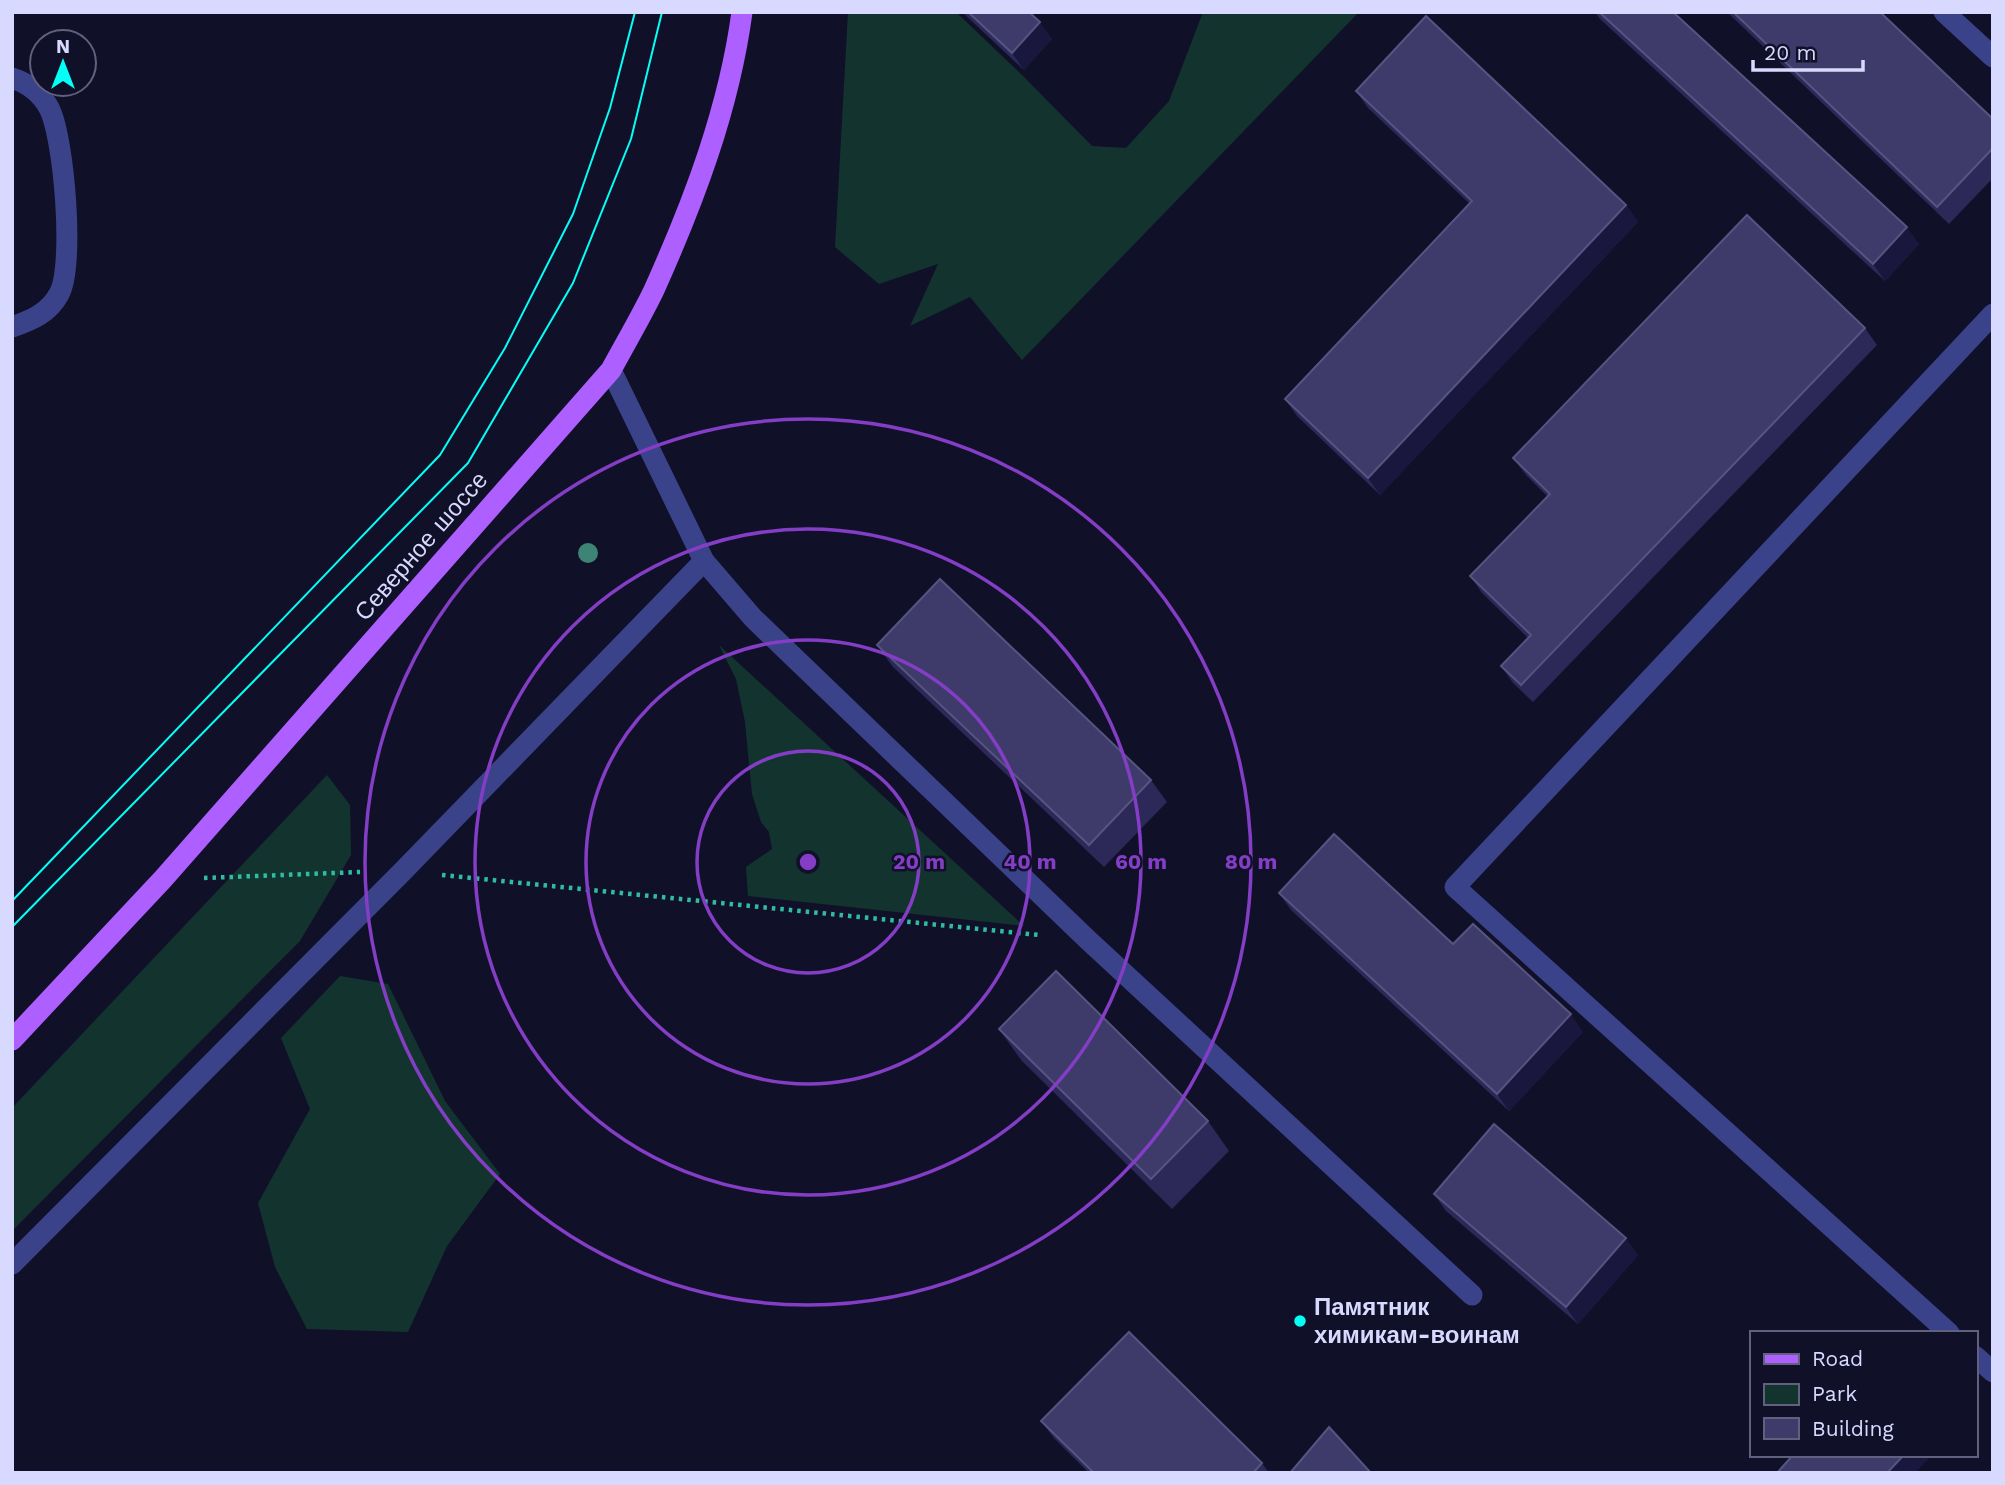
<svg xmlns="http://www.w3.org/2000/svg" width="2005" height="1485" font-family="'Work Sans',sans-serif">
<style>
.green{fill:#13342e}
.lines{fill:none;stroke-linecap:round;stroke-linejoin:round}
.path{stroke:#2ebda2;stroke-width:4.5;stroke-dasharray:3.5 5;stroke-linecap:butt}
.minor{stroke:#3a4289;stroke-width:21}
.major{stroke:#ae5fff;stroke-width:21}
.tram{stroke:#04fff7;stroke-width:2}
.tree{fill:#3d8474}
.wall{fill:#2c2858}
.shaded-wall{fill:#19173d}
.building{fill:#3e3b6a;stroke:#565481;stroke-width:2}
.ring{fill:none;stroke:#843dc5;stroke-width:3.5}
.poi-dot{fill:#04fff7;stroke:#111029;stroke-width:2.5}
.labels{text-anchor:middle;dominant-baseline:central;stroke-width:5;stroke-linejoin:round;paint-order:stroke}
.street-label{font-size:24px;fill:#d8d9ff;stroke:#111029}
.poi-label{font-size:24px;font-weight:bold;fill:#d8d9ff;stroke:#111029;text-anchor:start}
.centre{fill:#843dc5;stroke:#111029;stroke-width:3.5}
.ring-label{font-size:21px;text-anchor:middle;font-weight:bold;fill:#843dc5;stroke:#111029;stroke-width:5;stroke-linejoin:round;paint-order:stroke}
</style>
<rect width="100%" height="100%" fill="#111029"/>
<g class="green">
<path d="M848,12H956L1023,76L1092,146L1126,148L1169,101L1203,12H1359L1022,360L970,297L910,326L938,264L879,284L835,247Z"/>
<path d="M719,645L1024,926L748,896L746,867L772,849L769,832L761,822L752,794L745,722L736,679Z"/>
<path d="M327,775L350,805L351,855L300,941L12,1231V1108Z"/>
<path d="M340,976L388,984L445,1101L500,1174L447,1246L408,1332L307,1329L275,1267L258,1203L310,1109L281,1038Z"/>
</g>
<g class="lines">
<g class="path">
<path d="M442,875L1039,935"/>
<path d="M204,878L360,872"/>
</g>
<g class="minor">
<path d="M1944,12L1993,57"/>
<path d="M12,78C27,83 41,93 49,108C64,136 75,266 59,294C49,313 32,320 12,327"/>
<path d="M611,370L704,561L753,618L1088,940L1472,1295"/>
<path d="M12,1264L403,871L704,561"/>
<path d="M1949,1333L1455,887L1993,314"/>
<path d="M1975,1356L1993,1372"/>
</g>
<path class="major" d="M12,1040L163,879L611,370C625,344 641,317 654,290C694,201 729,109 742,12"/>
<g class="tram">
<path d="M12,901L440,455L505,348L573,214L610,108L635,12"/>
<path d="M12,927L468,463L573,283L631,139L662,12"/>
</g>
</g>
<circle class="tree" cx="588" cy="553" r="10"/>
<g class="wall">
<path d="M962,12H1029L1052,39L1024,70Z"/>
<path d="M1595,12H1673L1919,244L1885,281L1600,19Z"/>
<path d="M1727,12H1880L1993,119V178L1949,224Z"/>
<path d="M1356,91L1626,205L1638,222L1380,495L1297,416L1285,399L1470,204L1368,108Z"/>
<path d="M1865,328L1877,345L1533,702L1513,683L1501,666L1528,638L1482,593L1470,576L1547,496L1526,475L1513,458Z"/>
<path d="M877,645L1151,780L1167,802L1104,867L893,667Z"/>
<path d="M1279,893L1453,944L1583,1032L1509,1111L1291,910Z"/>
<path d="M999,1029L1208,1121L1229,1151L1172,1209L1021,1060Z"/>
<path d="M1434,1194L1638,1255L1578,1324L1446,1211Z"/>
<path d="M1041,1421L1262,1463L1269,1473H1089L1054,1438Z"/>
</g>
<g class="shaded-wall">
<path d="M1040,22L1052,39L1024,70L1012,53Z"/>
<path d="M1626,205L1638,222L1380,495L1368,478Z"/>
<path d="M1907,227L1919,244L1885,281L1873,264Z"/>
<path d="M1571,1014L1583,1032L1509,1111L1497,1094Z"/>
<path d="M1626,1238L1638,1255L1578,1324L1566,1307Z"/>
<path d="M1904,1455H1932L1915,1473H1887Z"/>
</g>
<g class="building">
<path d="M968,12H1029L1040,22L1012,53Z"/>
<path d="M1599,12H1673L1907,227L1873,264Z"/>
<path d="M1733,12H1880L1993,119V148L1937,207Z"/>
<path d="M1426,16L1626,205L1368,478L1285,399L1472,201L1356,91Z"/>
<path d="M1747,215L1865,328L1521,685L1501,666L1531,635L1470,576L1550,494L1513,458Z"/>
<path d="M940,579L1151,780L1089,845L877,645Z"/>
<path d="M1334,834L1453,944L1473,924L1571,1014L1497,1094L1279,893Z"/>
<path d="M1056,971L1208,1121L1151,1179L999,1029Z"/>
<path d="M1494,1124L1626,1238L1566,1307L1434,1194Z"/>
<path d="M1129,1332L1262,1463L1253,1473H1094L1041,1421Z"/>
<path d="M1329,1427L1371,1473H1290Z"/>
<path d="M1793,1455H1904L1887,1473H1777Z"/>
</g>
<g class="ring">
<circle cx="808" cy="862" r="111"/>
<circle cx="808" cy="862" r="222"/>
<circle cx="808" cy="862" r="333"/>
<circle cx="808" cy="862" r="443"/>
</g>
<circle class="poi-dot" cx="1300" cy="1321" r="7"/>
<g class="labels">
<g class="street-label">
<text transform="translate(421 546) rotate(-49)">Северное шоссе</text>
</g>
<g class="poi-label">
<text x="1314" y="1307">Памятник<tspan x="1314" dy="28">химикам-воинам</tspan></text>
</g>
</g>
<circle cx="808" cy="862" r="10" class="centre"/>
<g class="ring-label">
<text x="919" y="869">20 m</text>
<text x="1030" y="869">40 m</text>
<text x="1141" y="869">60 m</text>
<text x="1251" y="869">80 m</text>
</g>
<rect width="2005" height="1485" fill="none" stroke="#d8d9ff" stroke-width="28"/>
<rect x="1750" y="1331" width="228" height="126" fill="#111029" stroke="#61607f" stroke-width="2"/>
<rect x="1764" y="1354" width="35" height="10" fill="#ae5fff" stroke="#61607f" stroke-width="2"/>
<text x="1812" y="1366" font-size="21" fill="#d8d9ff">Road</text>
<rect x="1764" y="1384" width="35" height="21" fill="#13342e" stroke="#61607f" stroke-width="2"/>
<text x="1812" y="1401" font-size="21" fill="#d8d9ff">Park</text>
<rect x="1764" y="1418" width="35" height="21" fill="#3e3b6a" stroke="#61607f" stroke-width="2"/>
<text x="1812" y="1436" font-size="21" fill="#d8d9ff">Building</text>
<g transform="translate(63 63)"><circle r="33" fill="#111029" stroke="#61607f" stroke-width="2"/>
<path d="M0-5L12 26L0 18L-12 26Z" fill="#04fff7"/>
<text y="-10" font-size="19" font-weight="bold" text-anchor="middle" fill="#d8d9ff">N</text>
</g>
<path d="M1753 60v10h110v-10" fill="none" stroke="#d8d9ff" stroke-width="3.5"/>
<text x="1764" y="60" font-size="21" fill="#d8d9ff" stroke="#111029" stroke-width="5" paint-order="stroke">20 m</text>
</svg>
